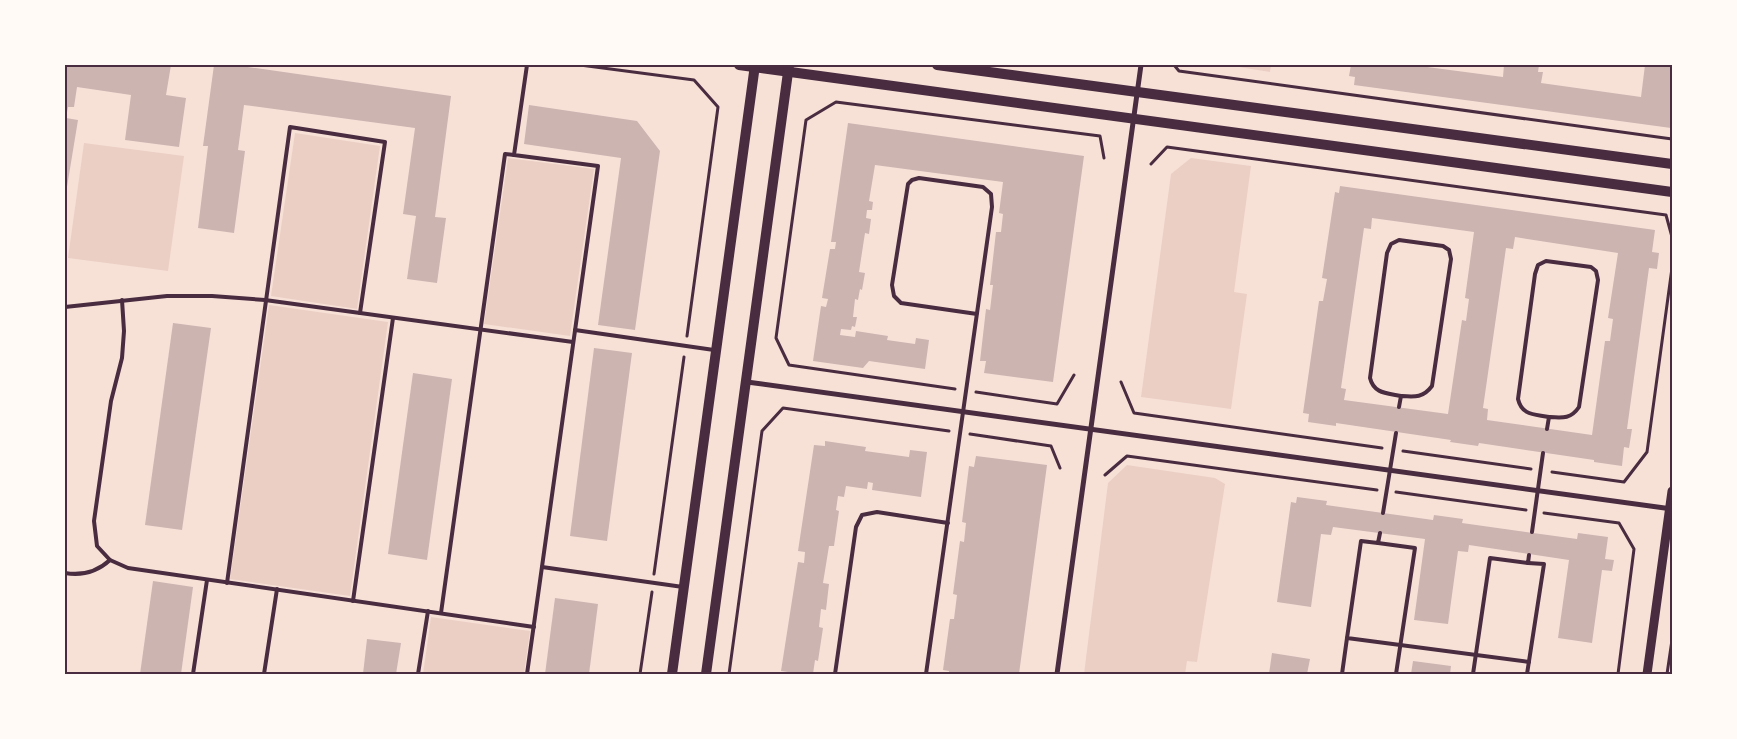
<svg xmlns="http://www.w3.org/2000/svg" width="1737" height="739" font-family="'PT Sans',sans-serif">
<style>
.green{fill:#ebcfc5}
.building{fill:#ccb4b1;fill-rule:evenodd}
.lines{fill:none;stroke-linecap:round;stroke-linejoin:round}
.path{stroke:#4a2c40;stroke-width:3}
.service{stroke:#4a2c40;stroke-width:4}
.minor{stroke:#4a2c40;stroke-width:5}
.tertiary{stroke:#4a2c40;stroke-width:9}
.secondary{stroke:#4a2c40;stroke-width:10}
.neatline{fill:none;stroke:#4a2c40;stroke-width:2}
</style>
<rect width="100%" height="100%" fill="#f7e1d7"/>
<g class="green">
<path d="M1226,65H1271L1270,72Z"/>
<path d="M295,133L380,146L357,309L271,296Z"/>
<path d="M84,143L184,156L168,271L68,258Z"/>
<path d="M508,158L594,169L570,336L484,324Z"/>
<path d="M1191,158L1251,166L1234,292L1247,294L1231,409L1141,397L1171,174Z"/>
<path d="M269,305L388,322L350,596L230,579Z"/>
<path d="M1127,465L1215,478L1225,484L1197,662L1187,661L1185,674H1084L1108,483Z"/>
<path d="M431,617L530,631L524,674H423Z"/>
</g>
<g class="building">
<path d="M65,65H171L166,95L186,98L179,147L125,140L131,95L77,87L74,107H68L66,118L78,120L65,199Z"/>
<path d="M214,65H234L451,96L435,217L446,218L437,283L407,279L416,216L403,214L415,128L244,105L238,150L245,151L234,233L198,228L208,146H203Z"/>
<path d="M1351,65H1412L1503,77L1504,65H1539L1538,72H1543L1541,83L1641,97L1645,65H1672L1671,128L1354,85L1355,77L1349,76Z"/>
<path d="M529,105L637,121L660,151L635,330L598,325L621,158L524,144Z"/>
<path d="M848,123L1084,156L1053,382L984,373L986,361H980L986,309L990,310L993,285H990L996,232H1001L1003,214L999,213L1003,182L875,165L869,201L873,202L872,210H867L866,218L871,219L869,234L865,233L859,272L865,273L862,290L860,289L858,300L855,299L853,317H857L855,327L852,326L851,330L841,329L840,335L855,337L856,331L888,336L887,340L915,344L916,338L929,340L925,369L869,361L863,368L813,361L821,306L826,307L828,299L822,298L830,249H835L836,242H831Z"/>
<path d="M1340,186L1655,230L1652,252L1659,253L1657,269L1649,268L1627,429H1632L1629,448L1624,447L1622,466L1594,462V460L1479,443L1478,446L1450,442L1451,440L1336,423V426L1308,422L1309,414L1303,413L1319,301H1323L1327,279L1322,278L1335,192L1339,193ZM1372,218L1474,232L1465,298L1469,299L1466,321L1462,320L1448,414L1344,400L1346,389L1341,388L1364,228L1371,229ZM1515,237L1618,253L1608,318L1613,319L1610,341H1605L1592,435L1487,420L1488,409L1483,408L1506,248L1513,249Z"/>
<path d="M173,323L211,328L182,530L145,525Z"/>
<path d="M594,348L632,353L607,541L570,536Z"/>
<path d="M413,373L452,379L427,560L388,554Z"/>
<path d="M825,441L866,447L865,451L909,457L910,450L927,452L921,497L872,490L873,483L868,482L867,489L846,486L844,497L838,496L836,510L839,511L834,546H829L823,583L829,584L826,610L821,609L819,627L823,628L818,661L815,660L813,674H788V672L781,671L798,562L804,563L805,552L798,551L814,445L825,446Z"/>
<path d="M976,456L1047,465L1019,674H949V671L943,670L950,619H954L957,595L953,594L960,541L964,542L966,523L962,522L969,466L974,467Z"/>
<path d="M1297,497L1327,501L1326,505L1433,520L1434,515L1463,519L1462,523L1577,539L1578,533L1608,537L1605,559L1614,560L1612,571L1602,570L1592,643L1558,638L1569,560L1469,545L1468,552L1458,551L1448,624L1414,620L1425,539L1333,527L1331,535L1321,534L1311,607L1277,602L1291,502L1296,503Z"/>
<path d="M153,581L193,587L181,674H140Z"/>
<path d="M555,598L598,604L589,674H545Z"/>
<path d="M367,639L401,643L396,674H363Z"/>
<path d="M1272,653L1310,659L1307,674H1269Z"/>
<path d="M1413,661L1451,666L1450,674H1411Z"/>
</g>
<g class="lines">
<g class="path">
<path d="M580,65L694,80L718,107L687,336"/>
<path d="M1174,65L1179,71L1672,139"/>
<path d="M1151,164L1167,147L1666,215L1672,237"/>
<path d="M1121,382L1134,413L1382,448"/>
<path d="M955,389L789,365L776,338L806,120L836,102L1100,136L1104,158"/>
<path d="M976,392L1057,404L1074,375"/>
<path d="M970,434L1051,446L1060,468"/>
<path d="M1403,451L1531,469"/>
<path d="M1552,472L1624,482L1647,452L1672,268"/>
<path d="M1105,475L1127,456L1377,490"/>
<path d="M1396,492L1526,510"/>
<path d="M1544,513L1619,523L1634,549L1618,674"/>
<path d="M654,574L684,357"/>
<path d="M640,674L652,592"/>
<path d="M729,674L762,431L783,408L949,431"/>
<path d="M1667,674L1672,640"/>
</g>
<g class="service">
<path d="M122,300L124,331L122,358L111,401L94,521L97,546L110,560L128,568L534,627"/>
<path d="M65,307L167,296H212L265,300L573,342"/>
<path d="M575,330L714,350"/>
<path d="M1399,407L1401,396C1415,397 1423,398 1432,386L1451,259L1449,250L1443,246L1399,240L1391,244L1387,253L1370,378C1374,394 1387,393 1401,396"/>
<path d="M1547,429L1549,417C1563,418 1571,419 1579,407L1598,280L1596,271L1591,267L1546,261L1538,265L1535,274L1518,399C1522,416 1535,414 1549,417"/>
<path d="M1383,513L1396,433"/>
<path d="M1532,532L1543,453"/>
<path d="M1380,533L1378,543L1361,541L1347,638L1529,662"/>
<path d="M1378,543L1415,548L1396,674"/>
<path d="M542,567L683,587"/>
<path d="M65,573C83,576 97,572 110,560"/>
<path d="M227,583L290,127L385,142L360,313"/>
<path d="M353,601L393,318"/>
<path d="M441,613L505,154L514,155"/>
<path d="M193,674L207,580"/>
<path d="M264,674L277,589"/>
<path d="M418,674L428,611"/>
<path d="M527,674L598,166L514,155L527,65"/>
<path d="M835,674L856,527L862,515L877,512L948,523"/>
<path d="M926,674L992,207L991,194L983,187L919,178L912,180L908,184L892,285L894,296L901,303L977,314"/>
<path d="M1342,674L1347,638"/>
<path d="M1473,674L1490,558L1528,563L1529,555"/>
<path d="M1527,674L1544,564L1528,563"/>
</g>
<g class="minor">
<path d="M747,382L1672,509"/>
<path d="M1057,674L1141,65"/>
</g>
<path class="tertiary" d="M1647,674L1672,491"/>
<g class="secondary">
<path d="M739,65L1672,192"/>
<path d="M937,65L1672,164"/>
<path d="M672,674L755,65"/>
<path d="M706,674L789,65"/>
</g>
</g>
<rect width="1737" height="739" fill="none" stroke="#fffaf5" stroke-width="132"/>
<rect x="66" y="66" width="1605" height="607" class="neatline"/>
</svg>
